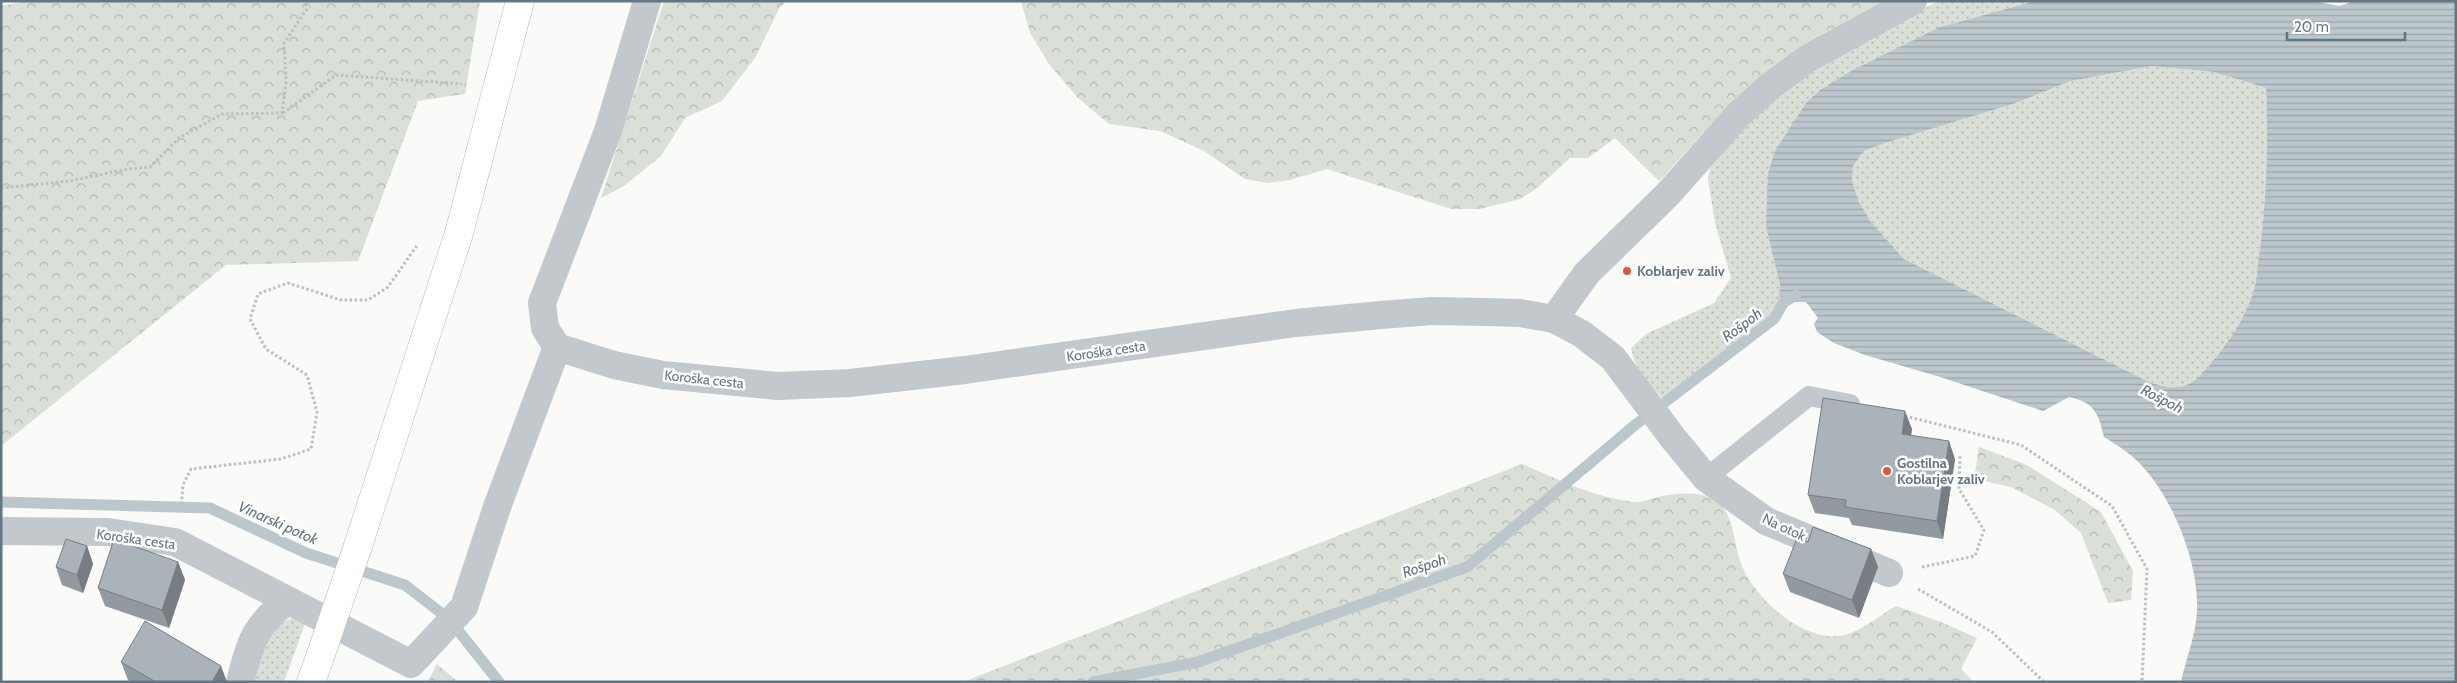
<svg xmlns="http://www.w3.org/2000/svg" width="2457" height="683" font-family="Cabin,sans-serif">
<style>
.grass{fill:url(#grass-dots)}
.forest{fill:url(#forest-crowns)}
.water{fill:url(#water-rules);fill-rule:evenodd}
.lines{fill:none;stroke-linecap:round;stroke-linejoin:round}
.stream{stroke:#bbc7cb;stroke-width:11}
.primary-casing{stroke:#b5babe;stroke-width:29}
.path{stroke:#bbbfc2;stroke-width:3;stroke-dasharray:2.5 2.5;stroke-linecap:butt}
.service{stroke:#c3c8cc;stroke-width:20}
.minor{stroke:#c3c8cc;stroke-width:28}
.primary{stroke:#fff;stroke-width:28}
.primary-bridge-casing{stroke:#b5babe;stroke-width:29;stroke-linecap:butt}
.primary-bridge{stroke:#fff;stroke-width:28}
.wall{fill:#929a9f}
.shaded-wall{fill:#777d82}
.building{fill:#aab3b9;stroke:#777d82}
.poi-dot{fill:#e4572e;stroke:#fff;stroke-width:2}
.labels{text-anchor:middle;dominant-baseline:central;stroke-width:5;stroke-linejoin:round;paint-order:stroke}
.poi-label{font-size:14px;font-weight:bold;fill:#657683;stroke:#fff;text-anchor:start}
.street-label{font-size:14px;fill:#657683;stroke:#fff}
.water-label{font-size:15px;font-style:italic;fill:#60757c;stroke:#fff}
</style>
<defs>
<pattern id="grass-dots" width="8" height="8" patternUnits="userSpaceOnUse" patternTransform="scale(1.25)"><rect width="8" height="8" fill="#dadfd7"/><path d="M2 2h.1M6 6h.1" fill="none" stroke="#b4b9b4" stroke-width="1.8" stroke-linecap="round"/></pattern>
<pattern id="forest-crowns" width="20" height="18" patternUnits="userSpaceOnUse" patternTransform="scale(1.25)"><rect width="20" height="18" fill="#dadfd7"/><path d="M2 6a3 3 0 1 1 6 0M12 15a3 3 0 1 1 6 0" fill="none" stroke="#b4b9b4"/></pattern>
<pattern id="water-rules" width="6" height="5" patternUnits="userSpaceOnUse" patternTransform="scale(1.25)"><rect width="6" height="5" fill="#bbc7cb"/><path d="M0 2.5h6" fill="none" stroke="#9ca6aa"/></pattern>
</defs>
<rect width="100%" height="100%" fill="#fafaf8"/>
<g class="grass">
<path d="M1939,1H2035L1940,27L1775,260L1780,285L1779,295L1782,299L1773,314L1662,398C1646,380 1636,372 1631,348L1646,334L1714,303L1731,278L1715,223L1708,179L1710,168L1734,137L1781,90L1893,23Z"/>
<path d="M2152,66L2214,72L2266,88C2268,144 2267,199 2259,255C2257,268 2257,283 2252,296C2244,319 2229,342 2214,361C2192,387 2182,393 2149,382L1904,259L1871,222L1859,202L1852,181L1853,166L1864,151L1885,143L2013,104L2071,81Z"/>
<path d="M297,617L307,618L284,682H248C257,656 267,623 297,617Z"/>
</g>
<g class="forest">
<path d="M28,1H480L465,94L418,101L358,261L226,265L1,446V6Z"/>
<path d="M664,1H786L779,9L755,58L722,101L685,118L661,156L624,186L601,198Z"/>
<path d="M1021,1H1884L1728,106L1659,181L1615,138L1588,158H1570L1536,189L1520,199L1480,209H1451L1327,169L1290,180L1268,183L1245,179L1204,151L1160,131L1109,124L1078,98L1049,64L1030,33Z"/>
<path d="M1979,447L2027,465L2101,512L2133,571L2131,600L2108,603L2081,533L2055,510L2011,487L1974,479Z"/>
<path d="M1522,464C1559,480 1593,497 1633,502C1641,503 1651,498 1659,497C1676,493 1699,491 1715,500C1733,510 1734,543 1740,561C1753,598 1808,650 1851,633C1866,627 1882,614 1896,606L1941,622L1977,638L1961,669L1974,682H963Z"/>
<path d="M437,664L458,682H428Z"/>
</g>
<path class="water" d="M2035,1H2312L2340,6L2354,1H2456V682H2181C2186,659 2196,634 2197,611C2199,564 2174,501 2143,467C2133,455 2117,445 2104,437C2099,414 2094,402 2069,397L2043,411L1937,376L1865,355L1834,343L1817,332L1814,324L1818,318L1806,302H1784L1779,295L1780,285L1766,226L1768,174L1775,151L1806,103L1820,90L1853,70L1940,27ZM2152,66L2214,72L2266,88C2268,144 2267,199 2259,255C2257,268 2257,284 2252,296C2244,319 2229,342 2213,361C2192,387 2182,393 2149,382L1904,259L1871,222L1859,202L1852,181L1853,166L1864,151L1885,143L2013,104L2071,81Z"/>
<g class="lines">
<g class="stream">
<path d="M1,502L210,508L306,553L405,585L449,619L499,682"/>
<path d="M1093,682L1198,662L1467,567L1635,425L1774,319L1784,302L1796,295"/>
</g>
<g class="primary-casing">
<g id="primary">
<path d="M358,546L459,233L520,1"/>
<path d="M311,682L320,657"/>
</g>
</g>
<g class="path">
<path d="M283,113L336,75L462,84"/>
<path d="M1,188L69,181L128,169L150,167L179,138L222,114L282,113L286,82L284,43L307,9L305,1"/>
<path d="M1905,416L2021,445L2112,506L2147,569L2142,682"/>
<path d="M181,509L183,485L191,469L281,459L311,449L317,412L307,375L266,349L250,319L258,294L288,283L341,300H368L388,287L418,244"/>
<path d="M1922,567L1975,556L1984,530L1959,489L1960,455"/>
<path d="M1918,589L1992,632L2044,682"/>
</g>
<path class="service" d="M1706,478L1809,396L1850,404"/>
<g class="minor">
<path d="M647,1L608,131L542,303L545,328L557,347L614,365L663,375L778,386L850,383L965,370L1296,323L1381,315L1432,311L1486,312L1520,313L1554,319L1582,334L1613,358L1673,438L1706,478L1766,521L1889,573"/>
<path d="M1554,319L1587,273L1667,195L1738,115L1769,87L1807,59L1913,1"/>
<path d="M1,531L108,532L175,542L411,664L464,607L497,507L557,347"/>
<path d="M240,682C250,643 254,626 287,601"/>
</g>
<use href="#primary" class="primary"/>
<g class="primary-bridge-casing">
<path id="primary-bridge" d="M320,657L358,546"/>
</g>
<use href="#primary-bridge" class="primary-bridge"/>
</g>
<g class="wall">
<path d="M1912,429L1911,436L1955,459L1943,539L1852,525L1849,518L1815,513L1808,495Z"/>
<path d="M1808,542L1871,549L1878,567L1859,618L1790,592L1783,574Z"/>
<path d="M87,546L93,564L83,593L62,585L56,567Z"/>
<path d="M178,562L185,580L169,628L105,606L98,588Z"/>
<path d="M121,662L227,682H131L128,680Z"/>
</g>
<g class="shaded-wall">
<path d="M1905,411L1912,429L1908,452L1902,434Z"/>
<path d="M1949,441L1955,459L1943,539L1937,521Z"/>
<path d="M87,546L93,564L83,593L77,575Z"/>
<path d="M1871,549L1878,567L1859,618L1852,600Z"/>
<path d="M178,562L185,580L169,628L162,610Z"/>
<path d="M221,666L227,682H212Z"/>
</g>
<g class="building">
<path d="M1823,398L1905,411L1902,434L1949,441L1937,521L1845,507L1846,500L1808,495Z"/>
<path d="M1813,527L1871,549L1852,600L1783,574L1797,538L1808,542Z"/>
<path d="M66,539L87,546L77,575L56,567Z"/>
<path d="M114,539L178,562L162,610L98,588Z"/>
<path d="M145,621L221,666L212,682H156L121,662Z"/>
</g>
<g class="poi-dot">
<circle cx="1627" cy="271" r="5"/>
<circle cx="1887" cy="471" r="5"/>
</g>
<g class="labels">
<g class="poi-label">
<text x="1637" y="271">Koblarjev zaliv</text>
<text x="1897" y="463">Gostilna<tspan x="1897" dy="16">Koblarjev zaliv</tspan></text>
</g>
<g class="street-label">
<text transform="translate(1106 351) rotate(-8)">Koroška cesta</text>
<text transform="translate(704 379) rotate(6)">Koroška cesta</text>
<text transform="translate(1784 527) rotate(25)">Na otok</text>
<text transform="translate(136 539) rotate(8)">Koroška cesta</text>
</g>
<g class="water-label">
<text transform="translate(1742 325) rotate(-37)">Rošpoh</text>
<text transform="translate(2162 399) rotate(27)">Rošpoh</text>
<text transform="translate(278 523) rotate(24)">Vinarski potok</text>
<text transform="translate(1424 566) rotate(-19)">Rošpoh</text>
</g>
</g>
<rect width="2457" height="683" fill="none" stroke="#657683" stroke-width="5"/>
<path d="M2287 32v8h118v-8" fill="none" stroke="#657683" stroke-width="2.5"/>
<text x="2294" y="32" font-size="15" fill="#657683" stroke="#ffffff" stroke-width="4" paint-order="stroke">20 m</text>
</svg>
